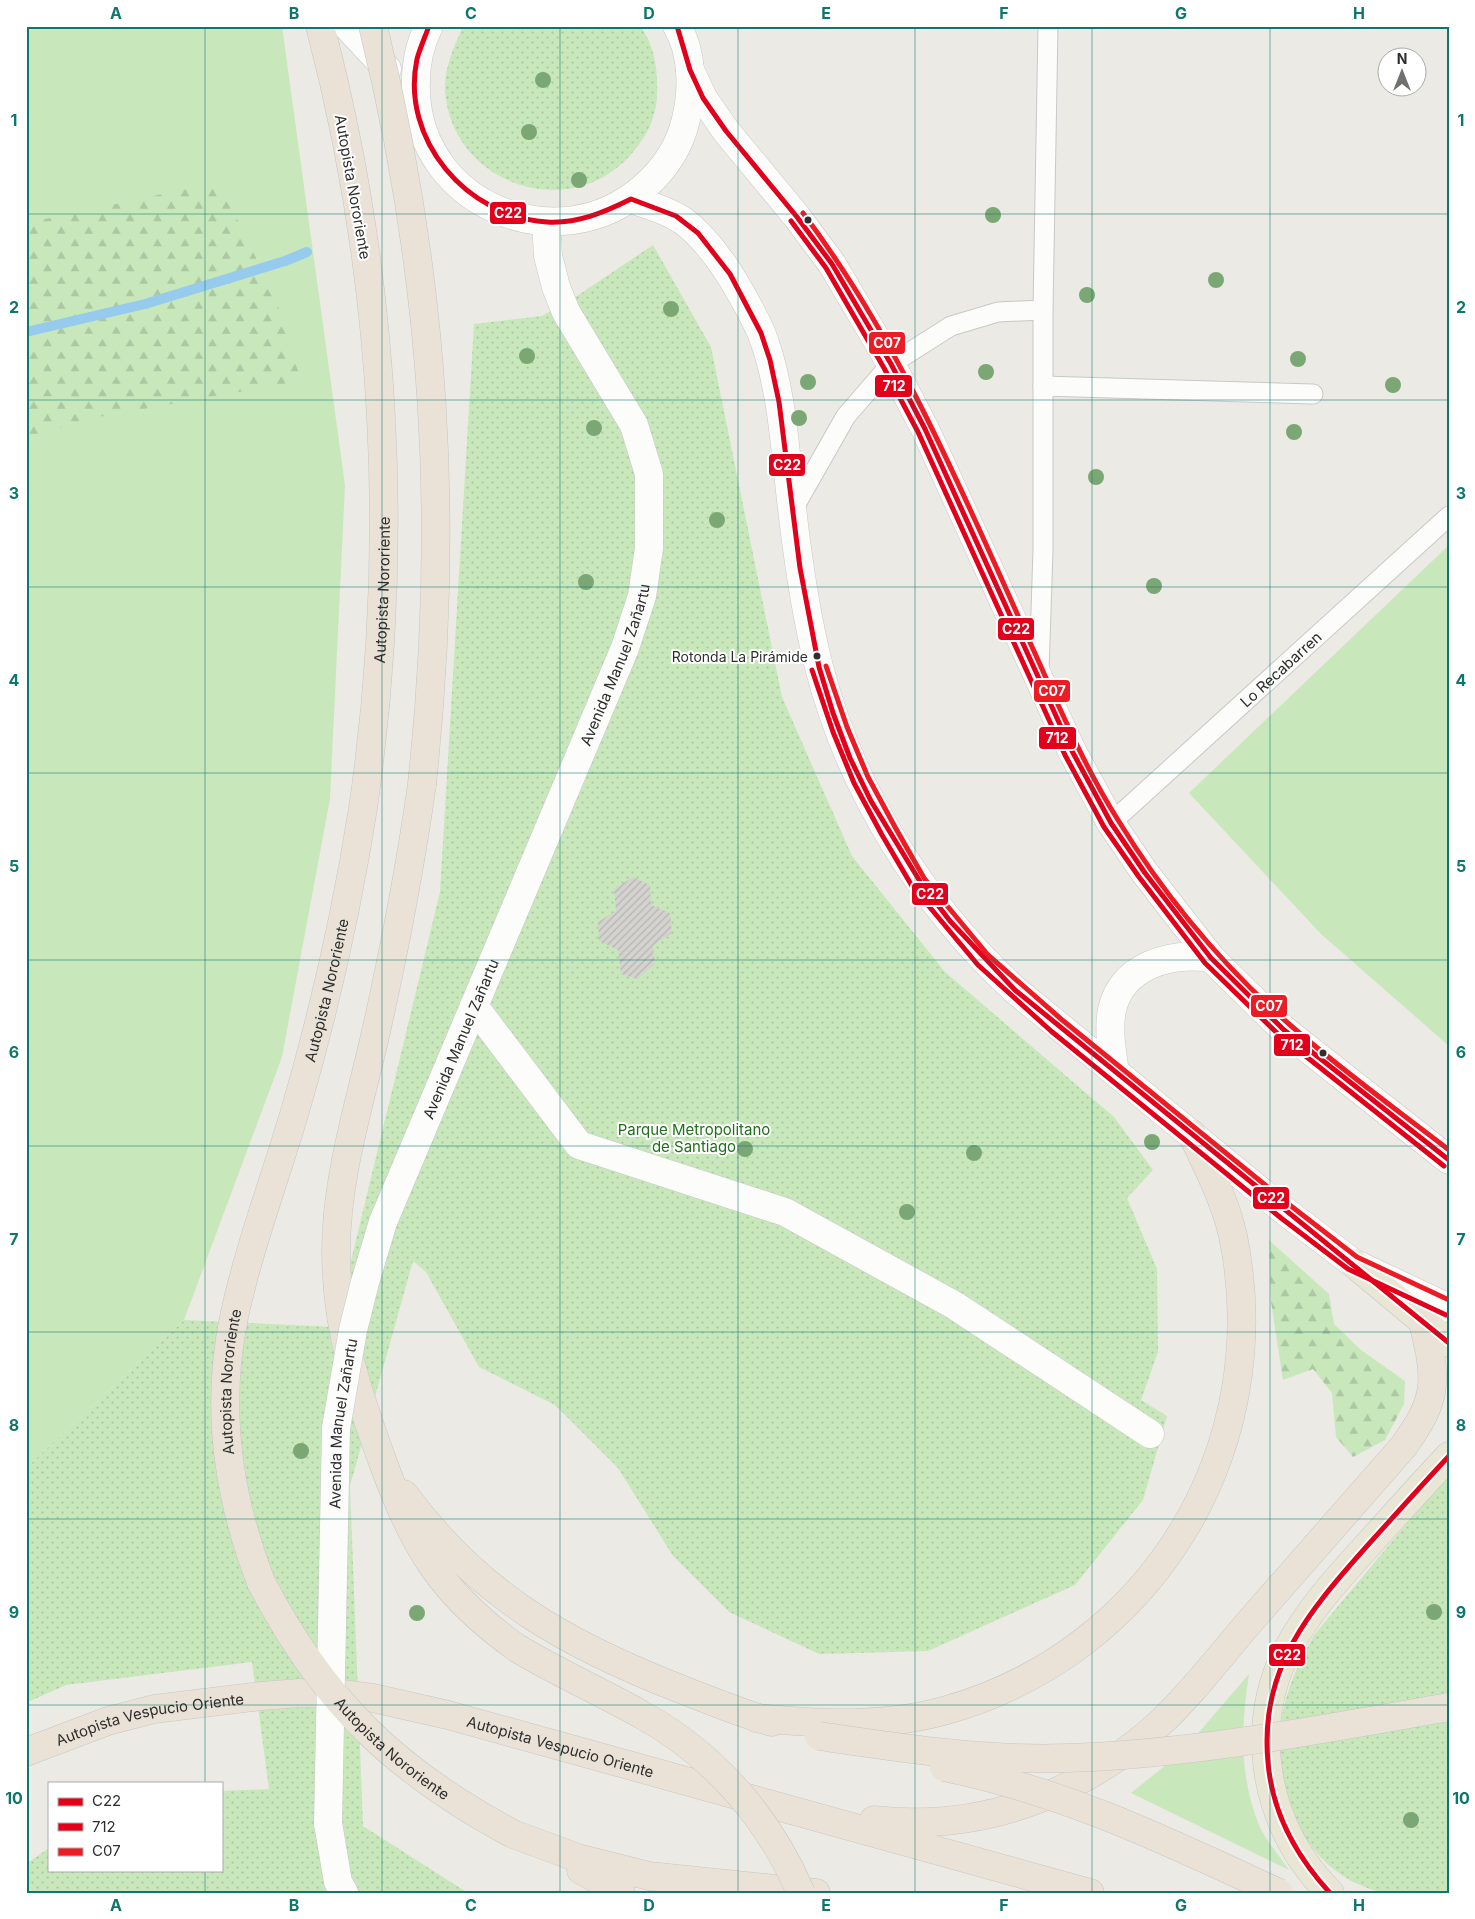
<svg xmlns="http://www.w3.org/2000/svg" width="1475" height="1919" font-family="Inter,sans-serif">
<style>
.grass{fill:#c8e8bc}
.forest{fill:url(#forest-firs)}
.park{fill:url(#park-dots)}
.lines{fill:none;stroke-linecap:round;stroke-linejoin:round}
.stream{stroke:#97cbee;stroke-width:10}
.building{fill:url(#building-hatch)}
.lane-casing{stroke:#c9c8c9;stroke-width:21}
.street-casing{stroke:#c9c8c9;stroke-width:29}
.secondary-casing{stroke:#c9c8c9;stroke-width:29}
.primary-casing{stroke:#c6c6c4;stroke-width:29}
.highway-casing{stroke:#c6c6c4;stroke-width:29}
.lane{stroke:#fcfcfb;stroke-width:19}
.street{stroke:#fcfcfb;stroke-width:28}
.secondary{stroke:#fcfcfb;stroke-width:28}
.primary{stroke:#e9e6d5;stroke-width:28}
.highway{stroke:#eae2d6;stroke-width:28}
.street-bridge-casing{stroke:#c9c8c9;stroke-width:29;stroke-linecap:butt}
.highway-bridge-casing{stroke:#c6c6c4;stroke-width:29;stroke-linecap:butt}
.street-bridge{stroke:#fcfcfb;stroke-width:28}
.highway-bridge{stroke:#eae2d6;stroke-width:28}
.bus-1-casing{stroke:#fff;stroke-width:9}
.bus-2-casing{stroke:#fff;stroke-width:9}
.bus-3-casing{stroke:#fff;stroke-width:9}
.bus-1{stroke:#e2001a;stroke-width:5}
.bus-2{stroke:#e2001a;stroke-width:5}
.bus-3{stroke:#ed1c24;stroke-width:5}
.tree{fill:#7ba774}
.grid{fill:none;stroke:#0f766e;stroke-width:1;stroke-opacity:0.55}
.bus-dot{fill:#2e2e2e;stroke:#fff;stroke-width:2}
.labels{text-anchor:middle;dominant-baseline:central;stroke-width:4;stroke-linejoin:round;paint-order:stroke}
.bus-label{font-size:14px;fill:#2e2e2e;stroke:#fff;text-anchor:end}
.street-label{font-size:15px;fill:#2e2e2e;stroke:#fff}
.park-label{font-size:15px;fill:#1f7019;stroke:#fff}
.line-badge{stroke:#fff;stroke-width:2}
.badge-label{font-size:14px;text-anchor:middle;font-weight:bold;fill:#fff}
.neatline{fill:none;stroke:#0f766e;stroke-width:2}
.grid-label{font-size:16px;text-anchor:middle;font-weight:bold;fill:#0f766e}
</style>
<defs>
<pattern id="forest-firs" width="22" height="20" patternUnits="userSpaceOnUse" patternTransform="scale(1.25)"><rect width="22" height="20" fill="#c8e8bc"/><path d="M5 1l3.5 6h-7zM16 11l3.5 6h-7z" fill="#acc7a2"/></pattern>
<pattern id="park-dots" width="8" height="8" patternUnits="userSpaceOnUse" patternTransform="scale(1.25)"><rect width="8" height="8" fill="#c8e8bc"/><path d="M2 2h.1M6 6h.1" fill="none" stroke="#acc7a2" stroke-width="1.8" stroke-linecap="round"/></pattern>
<pattern id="building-hatch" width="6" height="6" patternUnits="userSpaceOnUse" patternTransform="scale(1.25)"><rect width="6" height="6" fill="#d5d3cf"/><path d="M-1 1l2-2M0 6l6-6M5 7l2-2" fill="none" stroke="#b7b5b2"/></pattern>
</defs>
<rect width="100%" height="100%" fill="#eceae4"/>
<g class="grass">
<path d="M26,26H282L345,485L330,799L282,1057L184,1320L26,1468Z"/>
<path d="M1449,545V1046L1321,934L1189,793Z"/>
<path d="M1249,1674C1241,1725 1239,1776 1259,1825C1266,1841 1280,1856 1289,1870L1131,1793L1182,1752Z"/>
</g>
<g class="forest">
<path d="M219,182L276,299L301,381L87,419L26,439V223Z"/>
<path d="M1269,1240L1329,1294L1334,1324L1361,1350L1405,1381L1404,1404L1385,1440L1353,1457L1336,1437L1332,1393L1313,1369L1283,1380L1271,1302Z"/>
</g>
<g class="park">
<path d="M463,26H640C655,46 658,70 657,94C657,116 647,136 633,152C573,225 452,186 445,91C444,68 454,47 463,26Z"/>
<path d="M653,245L711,347L782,697L852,856L945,972L1114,1117L1153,1170L1127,1198L1157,1269L1158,1352L1141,1400L1167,1416L1143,1500L1075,1585L928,1651L819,1654L729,1612L673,1556L618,1468L555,1405L479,1367L426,1272L413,1261L350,1486L363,1826L468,1893H26V1864L49,1848V1870H221V1791L269,1789L252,1662L66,1685L26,1703V1468L184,1320L335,1327L440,892L474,324L542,316L577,296Z"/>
<path d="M1449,1473V1893C1431,1893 1396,1896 1380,1892C1302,1872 1271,1789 1282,1716C1287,1687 1300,1660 1314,1635Z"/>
</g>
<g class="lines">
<path class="stream" d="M26,332L145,304L285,261L307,252"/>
</g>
<path class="building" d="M633,877L650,885L651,905L670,913L672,933L653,946L655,964L637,979L621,974L618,950L599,941L598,922L616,911L614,889Z"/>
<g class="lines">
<g class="lane-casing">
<g id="lane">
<path d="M1043,386L1313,394"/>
<path d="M792,511L846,416L891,364L951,326L998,312L1043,310"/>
<path d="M1039,672L1043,550V310L1048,26"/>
<path id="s1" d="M1111,823L1449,516"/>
</g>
</g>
<g class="street-casing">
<g id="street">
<path d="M474,1006L579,1145L785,1212L954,1305L1150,1434"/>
<path id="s2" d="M383,1222L625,648L642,596L649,548V474L634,425L566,312L556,287L548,256L546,222"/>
<path d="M328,1823L338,1882L344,1893"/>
</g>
</g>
<g class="secondary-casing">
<g id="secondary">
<path d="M347,26L387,69"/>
<path d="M429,26C418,47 415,69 416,92C420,206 558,262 643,188C664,170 680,146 686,119C693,90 693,53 677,26"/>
<path d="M690,70L703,98L726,131L797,217L832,264L891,364L925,429L1072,751L1111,823L1145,873L1211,958L1284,1030L1449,1160"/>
<path d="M631,199C648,205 667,210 682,220C704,236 721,260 735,283C745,301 757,320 764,340C783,394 785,453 792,508C798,561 806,616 819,667C851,791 922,904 1015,990L1286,1212L1353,1263L1449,1308"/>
<path d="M1115,1072C1112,1053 1108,1030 1112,1010C1122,965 1171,952 1211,958"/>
</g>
</g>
<g class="primary-casing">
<g id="primary">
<path d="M1353,1263L1449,1343"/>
<path d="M1330,1893C1298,1861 1277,1821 1269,1777C1252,1675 1303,1616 1367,1546C1394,1516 1421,1486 1449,1456"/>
</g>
</g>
<g class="highway-casing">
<g id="highway">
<path d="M422,784C410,869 394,952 375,1036C359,1106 336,1179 336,1251C336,1330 358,1395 385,1468C415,1550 444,1596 517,1648"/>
<path d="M404,1494C479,1596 567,1645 683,1690C712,1701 742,1714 772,1722"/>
<path id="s3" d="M261,1582C228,1497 215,1408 234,1317C249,1247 275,1179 295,1111C324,1012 347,910 363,808C401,548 387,280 320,26"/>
<path d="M756,1718C820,1724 884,1728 947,1710C1154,1651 1276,1446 1233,1236C1225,1200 1208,1168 1192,1134"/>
<path id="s4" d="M26,1752L108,1721L154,1709L262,1696L299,1693L342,1694L373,1698L448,1715L1090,1893"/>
<path d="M874,1820C980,1832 1079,1796 1158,1725C1191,1695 1224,1651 1253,1618C1303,1561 1353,1504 1403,1447C1439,1398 1437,1380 1423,1322"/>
<path d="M513,1834L578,1858L649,1876L816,1893"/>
<path d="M581,1870L621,1893"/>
</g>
</g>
<use href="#lane" class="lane"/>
<use href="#street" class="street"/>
<use href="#secondary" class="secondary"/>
<use href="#primary" class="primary"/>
<use href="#highway" class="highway"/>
<g class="street-bridge-casing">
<g id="street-bridge">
<path id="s5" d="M328,1823L336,1428L353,1330L365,1282L383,1222"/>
</g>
</g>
<g class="highway-bridge-casing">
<g id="highway-bridge">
<path d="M373,26C436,282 450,523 422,784"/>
<path id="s6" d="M261,1582C323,1702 395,1771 513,1834"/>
<path d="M517,1648C558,1673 602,1692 644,1716C715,1756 769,1818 801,1893"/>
<path d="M819,1736C901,1748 984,1761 1067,1758C1195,1754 1323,1729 1449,1707"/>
<path d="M944,1767C1066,1792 1167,1841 1279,1893"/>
</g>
</g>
<use href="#street-bridge" class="street-bridge"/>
<use href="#highway-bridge" class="highway-bridge"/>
<g class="bus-1-casing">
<g id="bus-1">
<path d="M429,26C425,37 420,48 417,59C400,140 467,217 547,222C577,224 605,212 631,199L676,216L698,233L730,274L761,333L770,360L779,402L800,568L819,667L833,713L850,758L871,801L921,883L950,921L1015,990L1449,1343"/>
<path d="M677,26L690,70L703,98L726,131L797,217L832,264L891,364L925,429L1072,751L1111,823L1145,873L1211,958L1284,1030L1449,1160"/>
<path d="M1330,1893C1296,1856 1272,1812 1268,1762C1259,1669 1309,1611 1367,1546C1394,1516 1421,1486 1449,1456"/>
</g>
</g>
<g class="bus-2-casing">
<g id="bus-2">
<path d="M791,221L826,268L884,368L918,432L1065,755L1104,827L1139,877L1205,963L1279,1035L1444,1166"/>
<path d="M812,670L833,732L854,783L882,835L912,886L978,965L1051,1031L1281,1218L1348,1269L1446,1315"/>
</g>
</g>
<g class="bus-3-casing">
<g id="bus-3">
<path d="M803,213C900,342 962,491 1028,638C1056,699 1082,763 1118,820C1164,895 1223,966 1289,1024C1340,1069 1396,1109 1449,1150"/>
<path d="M826,666L847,727L868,777L895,827L924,878L988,955L1061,1019L1291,1206L1357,1257L1449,1300"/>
</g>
</g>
<use href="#bus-1" class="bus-1"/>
<use href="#bus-2" class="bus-2"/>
<use href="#bus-3" class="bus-3"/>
</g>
<g class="tree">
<circle cx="543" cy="80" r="8"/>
<circle cx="529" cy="132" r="8"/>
<circle cx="579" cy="180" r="8"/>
<circle cx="993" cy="215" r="8"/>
<circle cx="1216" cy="280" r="8"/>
<circle cx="1087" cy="295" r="8"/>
<circle cx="671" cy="309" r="8"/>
<circle cx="527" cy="356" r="8"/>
<circle cx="1298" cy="359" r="8"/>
<circle cx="986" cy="372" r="8"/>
<circle cx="808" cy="382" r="8"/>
<circle cx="1393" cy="385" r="8"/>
<circle cx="799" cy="418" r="8"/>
<circle cx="594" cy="428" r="8"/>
<circle cx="1294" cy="432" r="8"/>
<circle cx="1096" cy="477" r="8"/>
<circle cx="717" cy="520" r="8"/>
<circle cx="586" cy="582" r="8"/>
<circle cx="1154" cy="586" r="8"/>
<circle cx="1152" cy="1142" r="8"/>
<circle cx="745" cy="1149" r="8"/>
<circle cx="974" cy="1153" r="8"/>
<circle cx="907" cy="1212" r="8"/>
<circle cx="301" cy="1451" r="8"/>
<circle cx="1434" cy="1612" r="8"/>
<circle cx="417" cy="1613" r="8"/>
<circle cx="1411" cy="1820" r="8"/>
</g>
<path class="grid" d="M205,26V1783M382,26V1893M560,26V1893M738,26V1893M915,26V1893M1092,26V1893M1270,26V1893M26,214H1449M26,400H1449M26,587H1449M26,773H1449M26,960H1449M26,1146H1449M26,1332H1449M26,1519H1449M26,1705H1449M205,1870V1893"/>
<g class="bus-dot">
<circle cx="808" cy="220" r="4.5"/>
<circle cx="817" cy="656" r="4.5"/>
<circle cx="1323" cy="1053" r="4.5"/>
</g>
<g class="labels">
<g class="bus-label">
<text x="808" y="656">Rotonda La Pirámide</text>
</g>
<g class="street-label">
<text transform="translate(353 187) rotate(80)">Autopista Nororiente</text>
<text stroke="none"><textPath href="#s3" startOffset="1015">Autopista Nororiente</textPath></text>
<text stroke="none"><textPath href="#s2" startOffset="604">Avenida Manuel Zañartu</textPath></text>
<text stroke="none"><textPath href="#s1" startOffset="229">Lo Recabarren</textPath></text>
<text stroke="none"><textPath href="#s3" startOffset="610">Autopista Nororiente</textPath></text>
<text stroke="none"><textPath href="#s2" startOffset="199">Avenida Manuel Zañartu</textPath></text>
<text stroke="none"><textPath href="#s3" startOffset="205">Autopista Nororiente</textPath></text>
<text stroke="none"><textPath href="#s5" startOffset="400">Avenida Manuel Zañartu</textPath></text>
<text stroke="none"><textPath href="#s4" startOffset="129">Autopista Vespucio Oriente</textPath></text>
<text stroke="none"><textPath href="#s4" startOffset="549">Autopista Vespucio Oriente</textPath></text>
<text stroke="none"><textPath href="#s6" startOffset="214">Autopista Nororiente</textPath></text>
</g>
<g class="park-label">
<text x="694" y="1129">Parque Metropolitano<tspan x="694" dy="17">de Santiago</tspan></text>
</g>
</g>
<g class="line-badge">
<rect x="489" y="201" width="38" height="24" rx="5" fill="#e2001a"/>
<rect x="868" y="331" width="38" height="24" rx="5" fill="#ed1c24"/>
<rect x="874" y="374" width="39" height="24" rx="5" fill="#e2001a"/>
<rect x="768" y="453" width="38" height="24" rx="5" fill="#e2001a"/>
<rect x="997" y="617" width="38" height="24" rx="5" fill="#e2001a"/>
<rect x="1033" y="679" width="38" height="24" rx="5" fill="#ed1c24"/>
<rect x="1038" y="726" width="39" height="24" rx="5" fill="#e2001a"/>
<rect x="911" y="882" width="38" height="24" rx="5" fill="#e2001a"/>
<rect x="1250" y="994" width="38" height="24" rx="5" fill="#ed1c24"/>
<rect x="1273" y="1033" width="38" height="24" rx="5" fill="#e2001a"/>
<rect x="1252" y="1186" width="38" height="24" rx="5" fill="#e2001a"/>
<rect x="1268" y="1643" width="38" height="24" rx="5" fill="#e2001a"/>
</g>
<g class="badge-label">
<text x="508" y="218">C22</text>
<text x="887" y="348">C07</text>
<text x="894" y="391">712</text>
<text x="787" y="470">C22</text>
<text x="1016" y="634">C22</text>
<text x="1052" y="696">C07</text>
<text x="1057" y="743">712</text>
<text x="930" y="899">C22</text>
<text x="1269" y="1011">C07</text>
<text x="1292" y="1050">712</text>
<text x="1271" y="1203">C22</text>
<text x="1287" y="1660">C22</text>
</g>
<rect width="1475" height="1919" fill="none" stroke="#ffffff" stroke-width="55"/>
<rect x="48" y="1782" width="175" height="90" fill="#ffffff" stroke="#ababab"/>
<rect x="58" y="1798" width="25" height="8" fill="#e2001a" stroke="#ababab"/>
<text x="92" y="1806" font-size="15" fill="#2e2e2e">C22</text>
<rect x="58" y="1823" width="25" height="8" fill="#e2001a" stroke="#ababab"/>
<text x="92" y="1832" font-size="15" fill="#2e2e2e">712</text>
<rect x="58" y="1848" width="25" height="8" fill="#ed1c24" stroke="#ababab"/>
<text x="92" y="1856" font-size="15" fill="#2e2e2e">C07</text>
<g transform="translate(1402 72)"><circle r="24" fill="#ffffff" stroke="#ababab"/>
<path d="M0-4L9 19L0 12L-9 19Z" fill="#70706e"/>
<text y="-8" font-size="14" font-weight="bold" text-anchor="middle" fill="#2e2e2e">N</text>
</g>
<rect x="28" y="28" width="1420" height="1864" class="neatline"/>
<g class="grid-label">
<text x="116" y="19">A</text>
<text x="294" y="19">B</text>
<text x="471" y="19">C</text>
<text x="649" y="19">D</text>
<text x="826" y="19">E</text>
<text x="1004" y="19">F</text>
<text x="1181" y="19">G</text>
<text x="1359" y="19">H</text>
<text x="14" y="126">1</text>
<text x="1461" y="126">1</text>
<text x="14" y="313">2</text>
<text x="1461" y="313">2</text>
<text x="14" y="499">3</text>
<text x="1461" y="499">3</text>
<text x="14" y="686">4</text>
<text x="1461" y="686">4</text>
<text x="14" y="872">5</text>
<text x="1461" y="872">5</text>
<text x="14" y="1058">6</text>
<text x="1461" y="1058">6</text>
<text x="14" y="1245">7</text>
<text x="1461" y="1245">7</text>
<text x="14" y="1431">8</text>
<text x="1461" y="1431">8</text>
<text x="14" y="1618">9</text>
<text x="1461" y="1618">9</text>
<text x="14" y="1804">10</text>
<text x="1461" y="1804">10</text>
<text x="116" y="1911">A</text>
<text x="294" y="1911">B</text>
<text x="471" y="1911">C</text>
<text x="649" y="1911">D</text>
<text x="826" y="1911">E</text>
<text x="1004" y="1911">F</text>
<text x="1181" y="1911">G</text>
<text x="1359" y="1911">H</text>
</g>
</svg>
